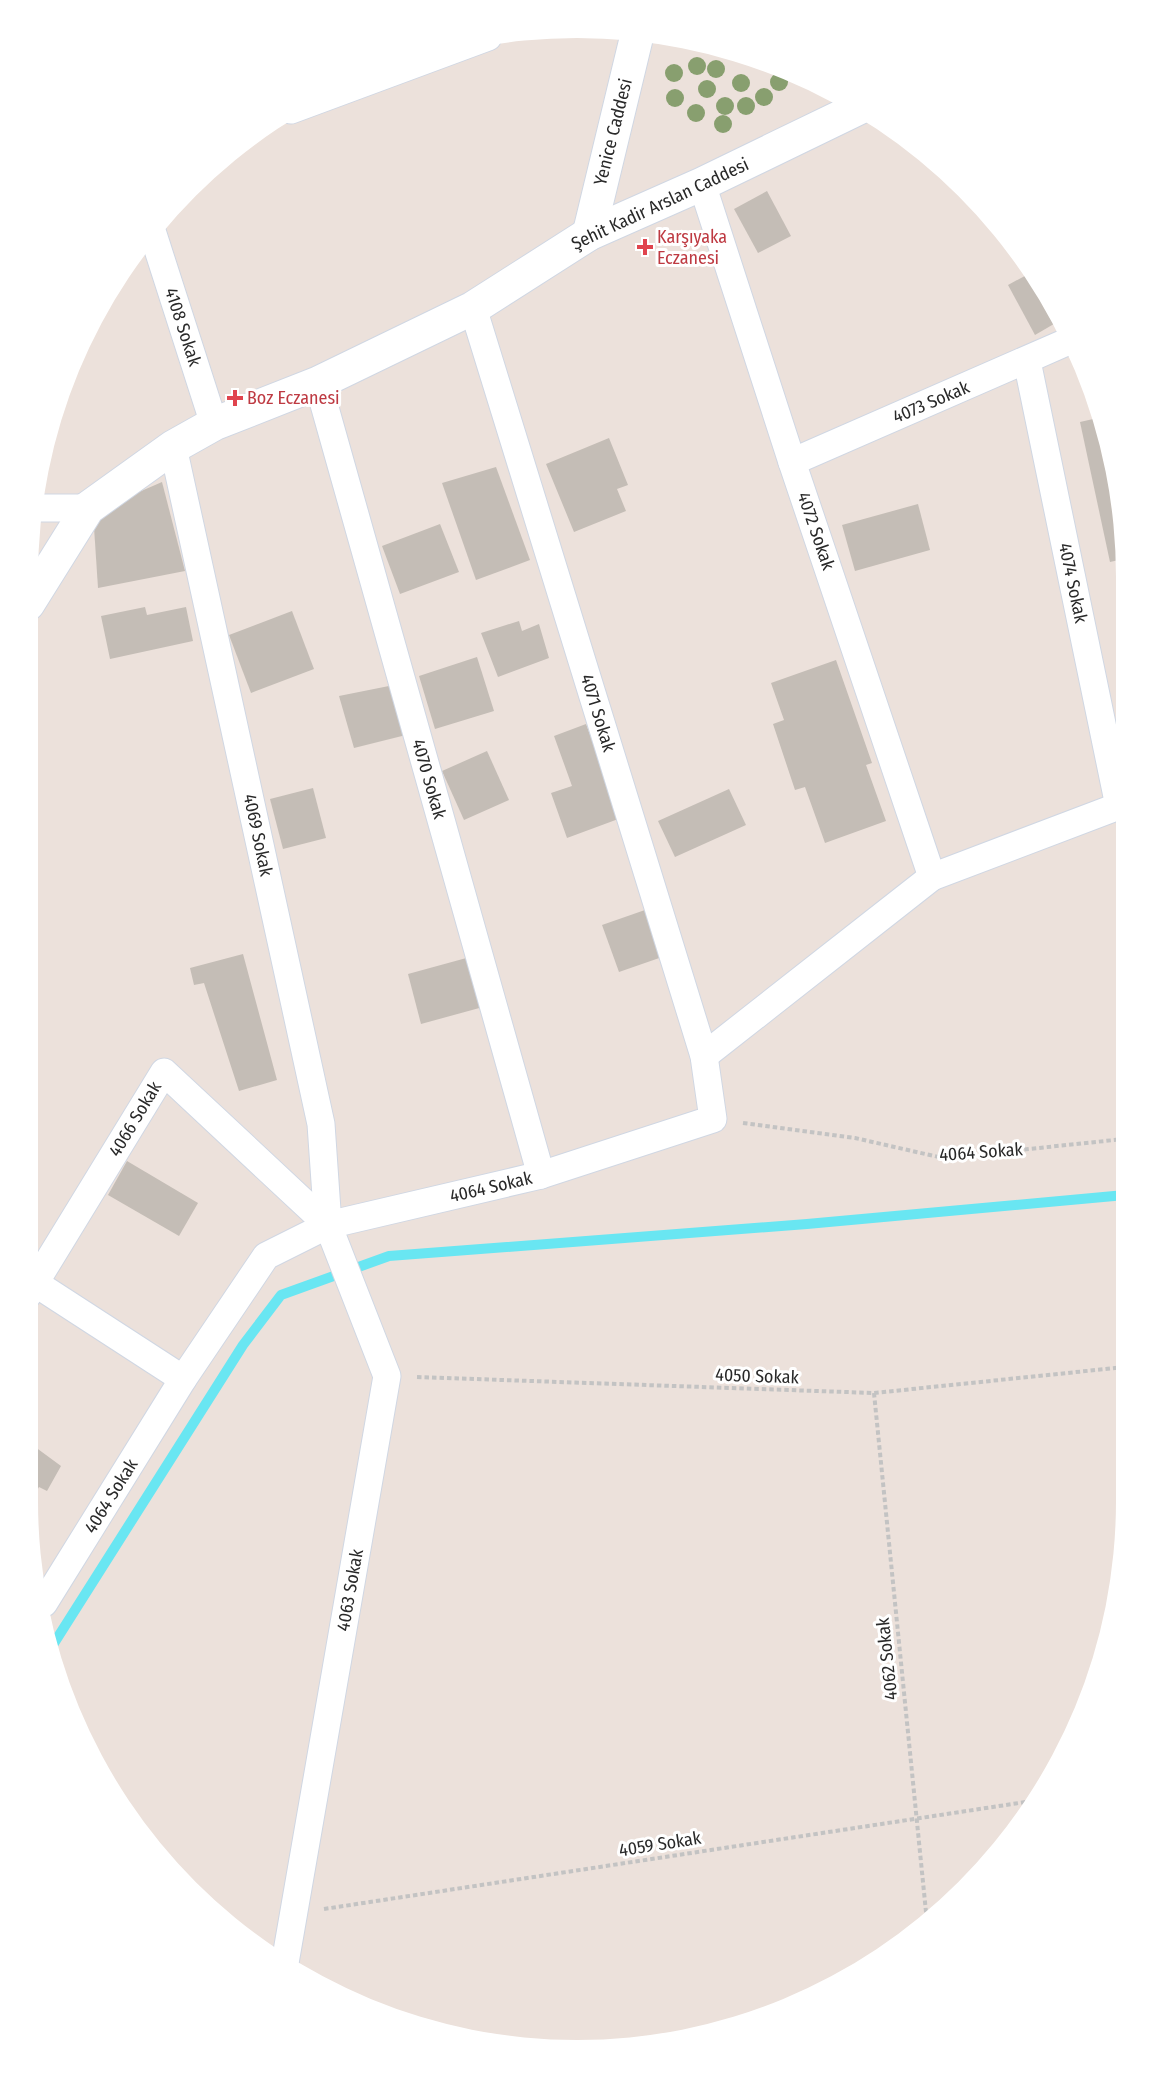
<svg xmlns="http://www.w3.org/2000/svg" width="1154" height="2077" font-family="'Fira Sans Condensed',sans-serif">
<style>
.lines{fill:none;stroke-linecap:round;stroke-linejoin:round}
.stream{stroke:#69e6f2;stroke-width:10}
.building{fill:#c4bdb6}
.minor-casing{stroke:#d0d7e3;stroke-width:29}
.tertiary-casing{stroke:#d0d7e3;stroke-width:35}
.path{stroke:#c3c3c3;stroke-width:4;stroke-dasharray:4.5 3;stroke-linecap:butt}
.minor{stroke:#fff;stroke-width:27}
.tertiary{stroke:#fff;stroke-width:33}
.tree{fill:#889f6f}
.health-dot{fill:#e0444e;stroke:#fff;stroke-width:2}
.labels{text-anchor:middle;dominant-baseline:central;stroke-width:6;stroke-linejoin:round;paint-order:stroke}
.street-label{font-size:18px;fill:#292929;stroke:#fff}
.health-label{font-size:18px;fill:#be3a42;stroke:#fff;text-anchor:start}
</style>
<rect width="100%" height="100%" fill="#ece1db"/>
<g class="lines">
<path class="stream" d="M51,1648L243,1345L281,1295L389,1256L807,1224L1125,1195"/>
</g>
<g class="building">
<path d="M767,191L791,236L758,253L734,209Z"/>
<path d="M1034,271L1059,321L1035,335L1008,285Z"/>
<path d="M1102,417L1122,506L1123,559L1110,562L1080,422Z"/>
<path d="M609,438L628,485L617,489L626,511L574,532L546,464Z"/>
<path d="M496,467L530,560L476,580L442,483Z"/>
<path d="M162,482L185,571L98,588L93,512Z"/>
<path d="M918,504L930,550L855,571L842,525Z"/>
<path d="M440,524L459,572L400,594L382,546Z"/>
<path d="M145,607L147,615L186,607L193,641L110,659L101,616Z"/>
<path d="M292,611L314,669L251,693L229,635Z"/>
<path d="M519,621L522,631L539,624L549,658L498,677L481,633Z"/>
<path d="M477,657L494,711L435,729L419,676Z"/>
<path d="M836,660L872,763L866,765L886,821L825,843L805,787L795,790L773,724L784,720L771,683Z"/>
<path d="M394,685L406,735L354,748L339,696Z"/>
<path d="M586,724L621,818L567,838L551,793L572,786L554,736Z"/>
<path d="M487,751L509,800L464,820L442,771Z"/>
<path d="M313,788L326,838L283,849L270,799Z"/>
<path d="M729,789L746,825L675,857L658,821Z"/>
<path d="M645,910L665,956L619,972L602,925Z"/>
<path d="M243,954L277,1080L239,1091L204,983L194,985L190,968Z"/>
<path d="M470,957L483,1007L421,1024L408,974Z"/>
<path d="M127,1161L198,1203L179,1236L108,1195Z"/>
<path d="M27,1441L61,1466L47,1491L39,1487L28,1506Z"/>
</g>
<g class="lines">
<g class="minor-casing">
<g id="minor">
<path d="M291,110L488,37"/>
<path d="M702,184L792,462L932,877"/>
<path d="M152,231L214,424"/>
<path d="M1027,361L1119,806"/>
<path d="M318,383L541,1175"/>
<path d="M173,447L321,1124L328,1225L387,1376L285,1963"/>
<path d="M792,462L1069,341"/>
<path d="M35,508H88"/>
<path d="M704,1056L932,877L1119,806L1123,810"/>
<path d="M35,1283L183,1379"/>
<path d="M27,1296L164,1072L328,1225"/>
<path d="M44,1603L183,1379L266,1256L328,1225L541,1175L713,1119L704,1056L473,308"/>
</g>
</g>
<g class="tertiary-casing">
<g id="tertiary">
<path d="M589,234L638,31"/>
<path d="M28,604L88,508L173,447L214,424L318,383L473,308L589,234L702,184L861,107"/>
</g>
</g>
<g class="path">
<path d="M743,1123L855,1138L943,1158L1124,1139"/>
<path d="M417,1377L874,1393L1125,1367"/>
<path d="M874,1393L927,1922"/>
<path d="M324,1909L1032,1801"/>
</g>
<use href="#minor" class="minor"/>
<use href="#tertiary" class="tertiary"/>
</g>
<g class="tree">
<circle cx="697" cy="66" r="9"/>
<circle cx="716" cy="69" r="9"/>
<circle cx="674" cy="73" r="9"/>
<circle cx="779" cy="82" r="9"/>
<circle cx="741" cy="83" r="9"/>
<circle cx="707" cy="89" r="9"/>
<circle cx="764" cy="97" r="9"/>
<circle cx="675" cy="98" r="9"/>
<circle cx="725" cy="106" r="9"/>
<circle cx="746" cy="106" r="9"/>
<circle cx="696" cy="113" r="9"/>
<circle cx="723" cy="124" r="9"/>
</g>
<g class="health-dot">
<path d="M642 238h6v6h6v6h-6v6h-6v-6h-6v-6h6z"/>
<path d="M232 389h6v6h6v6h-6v6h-6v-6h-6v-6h6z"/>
</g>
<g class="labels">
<g class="street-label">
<text transform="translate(613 132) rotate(-76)">Yenice Caddesi</text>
<text transform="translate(660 204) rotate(-25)">Şehit Kadir Arslan Caddesi</text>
<text transform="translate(183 327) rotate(72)">4108 Sokak</text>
<text transform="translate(931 402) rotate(-23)">4073 Sokak</text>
<text transform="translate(816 531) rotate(71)">4072 Sokak</text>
<text transform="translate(1073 583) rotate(78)">4074 Sokak</text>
<text transform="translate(598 713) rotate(73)">4071 Sokak</text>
<text transform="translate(429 779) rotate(74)">4070 Sokak</text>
<text transform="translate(258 835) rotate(78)">4069 Sokak</text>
<text transform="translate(135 1119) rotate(-59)">4066 Sokak</text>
<text transform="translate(981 1152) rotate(-4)">4064 Sokak</text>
<text transform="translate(491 1187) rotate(-13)">4064 Sokak</text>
<text transform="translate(757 1376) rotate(2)">4050 Sokak</text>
<text transform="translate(111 1496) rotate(-58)">4064 Sokak</text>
<text transform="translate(350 1590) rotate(-80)">4063 Sokak</text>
<text transform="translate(887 1659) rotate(-96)">4062 Sokak</text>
<text transform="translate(660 1844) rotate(-9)">4059 Sokak</text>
</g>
<g class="health-label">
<text x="657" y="237">Karşıyaka<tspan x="657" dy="21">Eczanesi</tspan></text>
<text x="247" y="398">Boz Eczanesi</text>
</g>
</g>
<path d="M0 0H1154V2077H0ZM577 38H577A539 539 0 0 1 1116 577V1501A539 539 0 0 1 577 2040H577A539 539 0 0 1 38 1501V577A539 539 0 0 1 577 38Z" fill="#fff" fill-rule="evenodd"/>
</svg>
